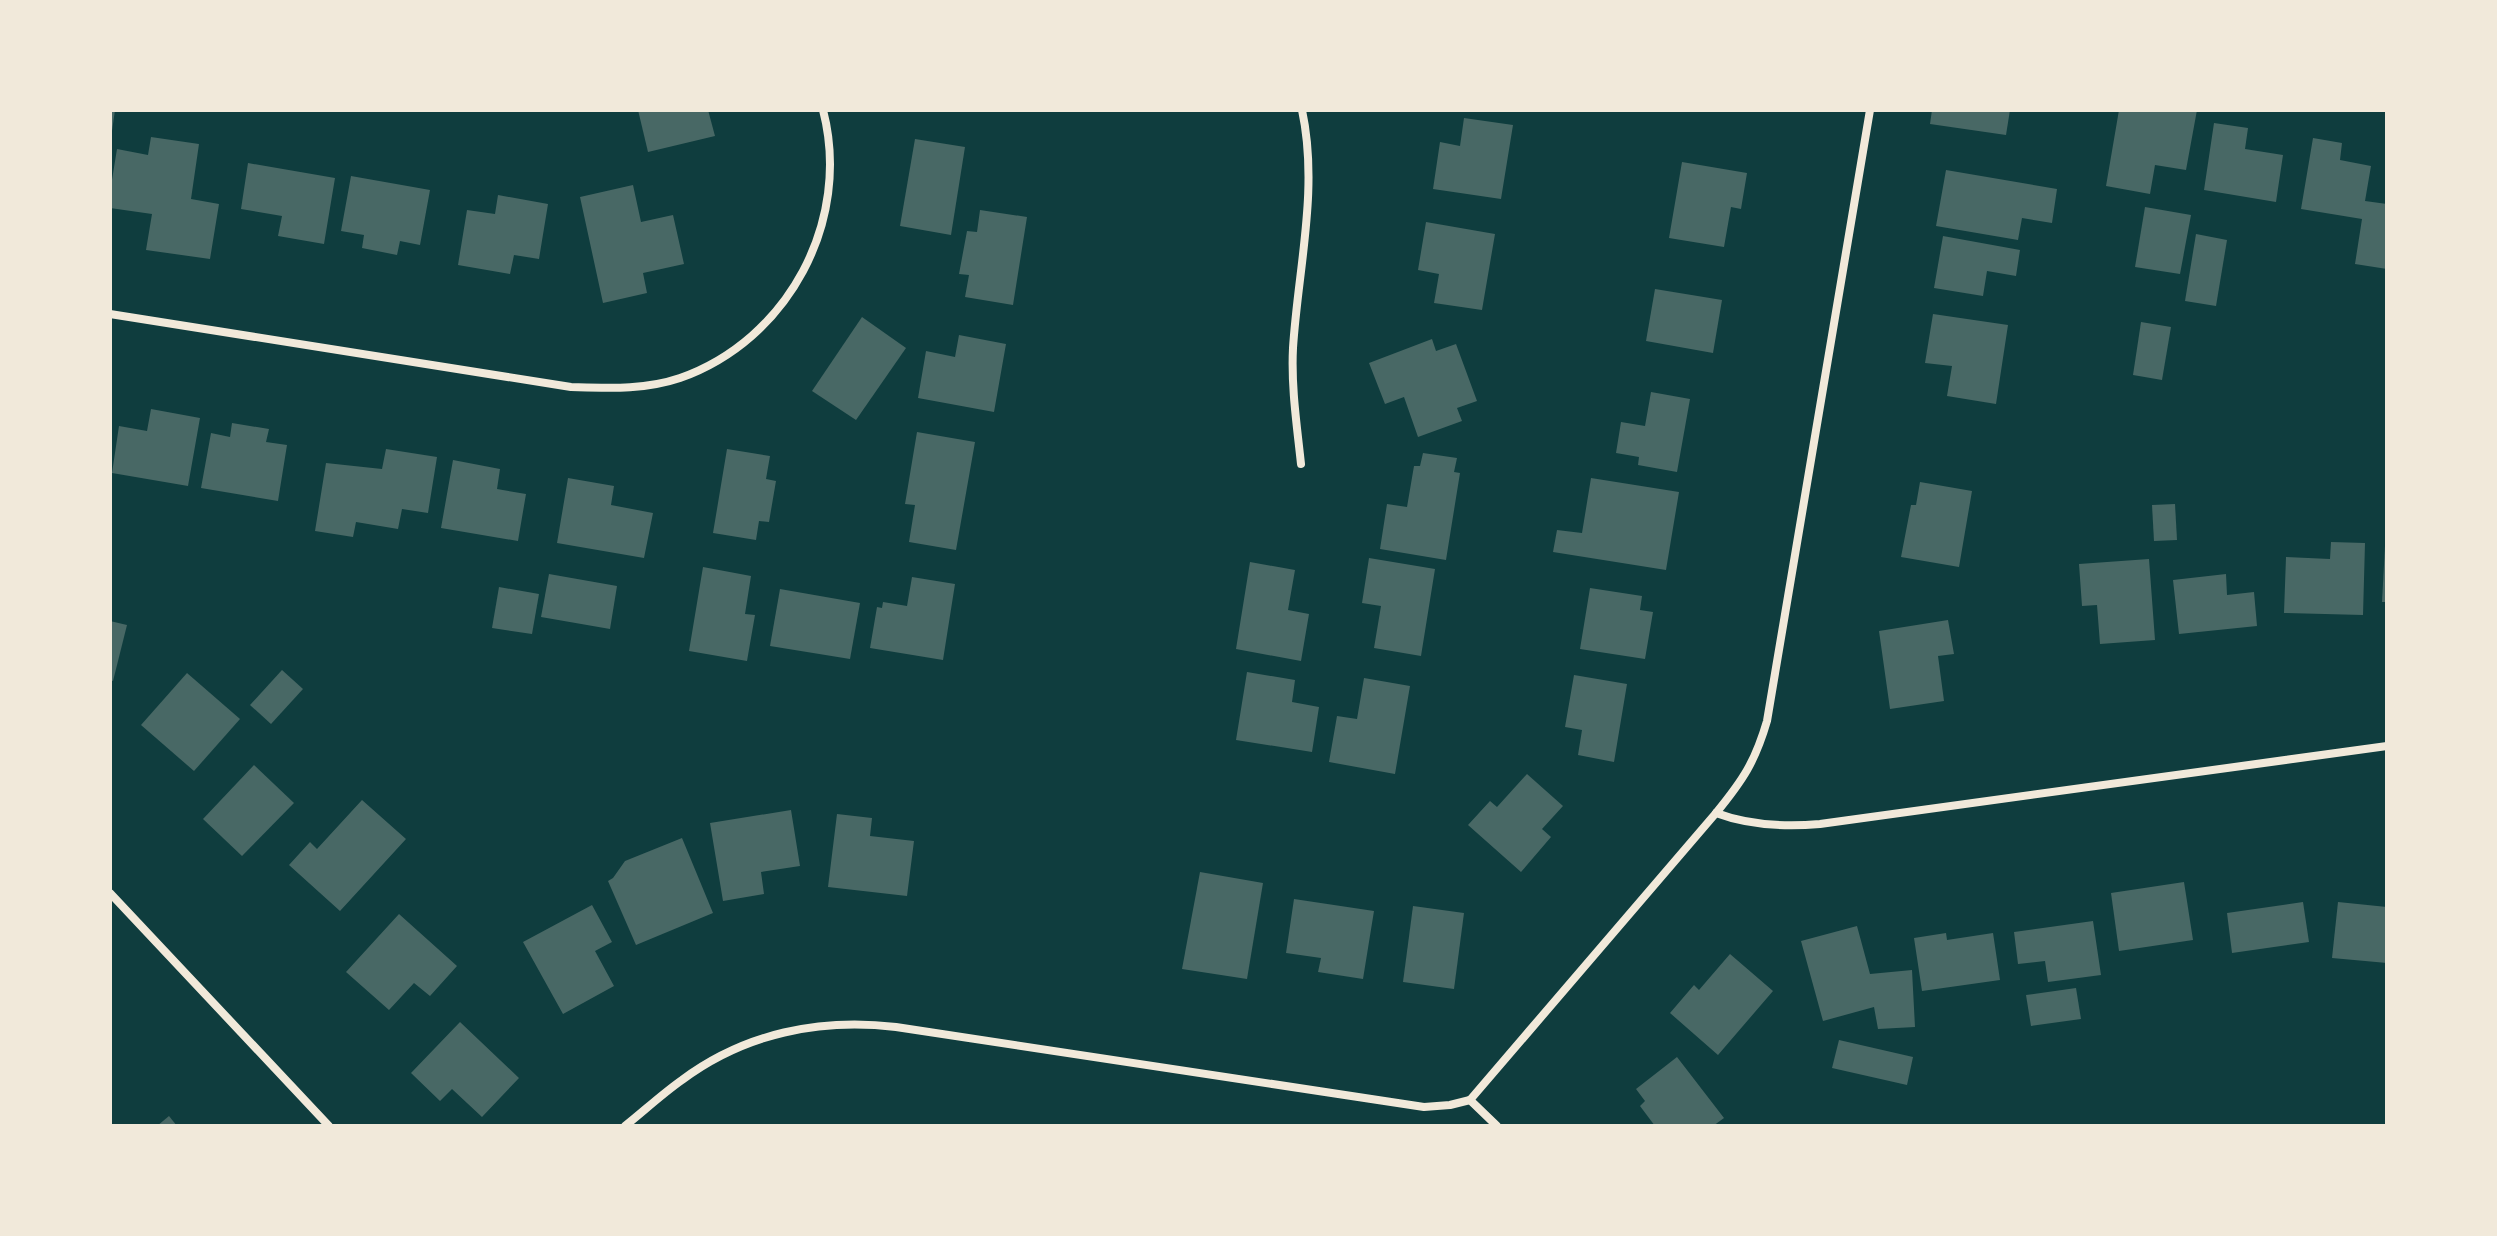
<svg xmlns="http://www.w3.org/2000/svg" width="2497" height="1236" font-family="Inter,sans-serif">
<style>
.building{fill:#486865}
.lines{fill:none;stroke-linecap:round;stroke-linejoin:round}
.minor{stroke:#f1e9da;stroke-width:8}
</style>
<rect width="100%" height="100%" fill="#0f3d3e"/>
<g class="building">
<path d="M110,110H115L112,131H110Z"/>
<path d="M638,110H708L715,136L648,152Z"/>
<path d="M1932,110H2010L2006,135L1930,124Z"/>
<path d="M2119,110H2197L2186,170L2155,165L2150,194L2106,186Z"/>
<path d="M1464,118L1513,125L1501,199L1433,189L1440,142L1460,146Z"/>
<path d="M2214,123L2248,128L2245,149L2283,155L2276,202L2204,190Z"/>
<path d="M151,137L199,144L191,199L219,204L210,259L146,250L152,214L110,208V192L117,149L148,155Z"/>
<path d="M2313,138L2342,143L2340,160L2371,166L2365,201L2387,204V269L2355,264L2362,219L2301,209Z"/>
<path d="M915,139L965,147L951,235L900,226Z"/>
<path d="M1682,162L1747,173L1741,209L1731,207L1724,247L1669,238Z"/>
<path d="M248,163L335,178L324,244L278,236L282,216L241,209Z"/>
<path d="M1946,170L2057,189L2052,223L2022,218L2018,240L1936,226Z"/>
<path d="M351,176L430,190L420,245L400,241L397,255L362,248L364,235L341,231Z"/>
<path d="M633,185L641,222L673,215L684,264L643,273L647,293L603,303L580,197Z"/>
<path d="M498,195L548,204L539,259L514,255L510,274L458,265L467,210L495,214Z"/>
<path d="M2145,207L2191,215L2180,274L2135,267Z"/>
<path d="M980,210L1027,217L1013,305L965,297L969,275L959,274L967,231L977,232Z"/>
<path d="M1426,222L1495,234L1482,310L1434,303L1439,274L1418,270Z"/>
<path d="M2196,234L2227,240L2216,306L2185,301Z"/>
<path d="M1943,236L2020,250L2016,276L1987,271L1983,296L1934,288Z"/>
<path d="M1655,289L1722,300L1713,353L1646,341Z"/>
<path d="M1933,314L2008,325L1996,404L1947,396L1952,366L1925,363Z"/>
<path d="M862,317L906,348L856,420L812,391Z"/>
<path d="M2141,322L2171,327L2162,380L2133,375Z"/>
<path d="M959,335L1006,344L994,412L918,398L926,351L955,357Z"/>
<path d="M1432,339L1436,351L1456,344L1477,401L1457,408L1462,421L1418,437L1404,397L1385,404L1369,363Z"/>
<path d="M1651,392L1690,399L1677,472L1638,465L1639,457L1616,453L1621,422L1645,426Z"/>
<path d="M151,409L200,418L188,486L112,473L119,426L147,431Z"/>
<path d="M232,423L269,429L266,442L287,445L278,501L201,488L211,433L230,437Z"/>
<path d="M917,432L975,442L956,550L909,542L915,505L905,504Z"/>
<path d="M386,449L437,457L428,513L402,509L398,529L356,522L353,537L315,531L326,463L382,469Z"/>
<path d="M727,449L770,456L766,479L776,481L769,522L759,521L756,540L713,533Z"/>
<path d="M1423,453L1457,458L1454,472L1460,473L1446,560L1380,549L1387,504L1407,507L1414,466H1420Z"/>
<path d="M453,460L500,469L497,489L526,494L518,541L441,528Z"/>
<path d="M568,478L614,486L611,505L653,513L644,558L557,543Z"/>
<path d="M1591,478L1679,492L1666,570L1553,552L1557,530L1582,533Z"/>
<path d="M1920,482L1972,491L1959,567L1901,557L1911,505H1916Z"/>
<path d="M2175,504L2177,540L2154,541L2152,505Z"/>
<path d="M2331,542L2365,543L2363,615L2284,613L2286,557L2330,559Z"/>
<path d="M2385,546H2387V602H2382Z"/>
<path d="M1369,558L1435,569L1421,656L1374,648L1381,606L1362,603Z"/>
<path d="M2149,559L2155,640L2100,644L2097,605L2082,606L2079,564Z"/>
<path d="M1250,562L1295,570L1288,610L1309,614L1301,661L1236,649Z"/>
<path d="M703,567L751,576L745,614L755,615L747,661L689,651Z"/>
<path d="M549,574L617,586L610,629L541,617Z"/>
<path d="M2226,574L2227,595L2254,592L2257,626L2179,634L2173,580Z"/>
<path d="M912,577L955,584L943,660L870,648L877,607L882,608L883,602L907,606Z"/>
<path d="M499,587L539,594L532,634L492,628Z"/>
<path d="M1590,588L1642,596L1640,610L1653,612L1645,659L1580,649Z"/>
<path d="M780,589L860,603L850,659L770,646Z"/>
<path d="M1948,620L1954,654L1938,656L1944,701L1890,709L1879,631Z"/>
<path d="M110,621L127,625L113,681L110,680Z"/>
<path d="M282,670L303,689L271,724L250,705Z"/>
<path d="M1247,672L1295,680L1292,702L1319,707L1312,752L1236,740Z"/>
<path d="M187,673L240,719L194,771L141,725Z"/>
<path d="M1574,675L1627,684L1614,762L1578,755L1582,730L1565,727Z"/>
<path d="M1364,678L1410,686L1395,774L1329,762L1337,716L1357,719Z"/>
<path d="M254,765L294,803L242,856L203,819Z"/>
<path d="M1527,774L1563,806L1542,829L1551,837L1521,872L1468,825L1490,801L1497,807Z"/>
<path d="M362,800L406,839L340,911L289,865L310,842L317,849Z"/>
<path d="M791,810L800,866L761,872L764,894L723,901L710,823Z"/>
<path d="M837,814L872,818L870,836L914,841L907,896L828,887Z"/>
<path d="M682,838L713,913L636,945L608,881L613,878L625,861Z"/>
<path d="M1200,872L1263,883L1247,979L1182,969Z"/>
<path d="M2184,882L2193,940L2119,951L2111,893Z"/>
<path d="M1294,899L1374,911L1363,979L1318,972L1321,958L1286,953Z"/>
<path d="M2303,902L2309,942L2232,953L2227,913Z"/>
<path d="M2338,902L2387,907V963L2332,958Z"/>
<path d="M592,905L612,942L595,951L614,986L563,1014L523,942Z"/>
<path d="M1413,906L1464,913L1454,989L1403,982Z"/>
<path d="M399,914L457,966L430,996L414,983L389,1010L346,972Z"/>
<path d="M2093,921L2101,975L2048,982L2045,961L2018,964L2014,932Z"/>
<path d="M1857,926L1870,974L1912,970L1915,1027L1878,1029L1874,1007L1823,1021L1801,941Z"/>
<path d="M1946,933L1947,940L1993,933L2000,980L1922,991L1914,938Z"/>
<path d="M1730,954L1773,991L1718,1055L1670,1013L1694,985L1699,990Z"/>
<path d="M2076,988L2081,1019L2031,1026L2026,995Z"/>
<path d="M460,1022L519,1078L482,1117L452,1089L440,1101L411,1073Z"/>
<path d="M1839,1040L1913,1057L1907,1085L1832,1068Z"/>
<path d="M1677,1057L1724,1118L1713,1126H1655L1640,1106L1645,1101L1636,1089Z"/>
<path d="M169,1116L177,1126H157Z"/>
</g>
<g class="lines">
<g class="minor">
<path d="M110,314L571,387C608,388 645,390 680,378C788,340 852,221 823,110"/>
<path d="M1301,464C1297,426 1291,387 1293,348C1298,269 1319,189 1302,110"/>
<path d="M1716,813C1748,825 1785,827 1820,824L2387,746"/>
<path d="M110,893L329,1126"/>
<path d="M1470,1100L1716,813C1743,780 1755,762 1767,721L1870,110"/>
<path d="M1470,1100L1497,1126"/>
<path d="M625,1126C644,1111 662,1094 682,1080C745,1033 820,1018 896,1027L1424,1107L1450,1105L1470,1100"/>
</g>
</g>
<rect width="2497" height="1236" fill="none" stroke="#f1e9da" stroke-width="224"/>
</svg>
